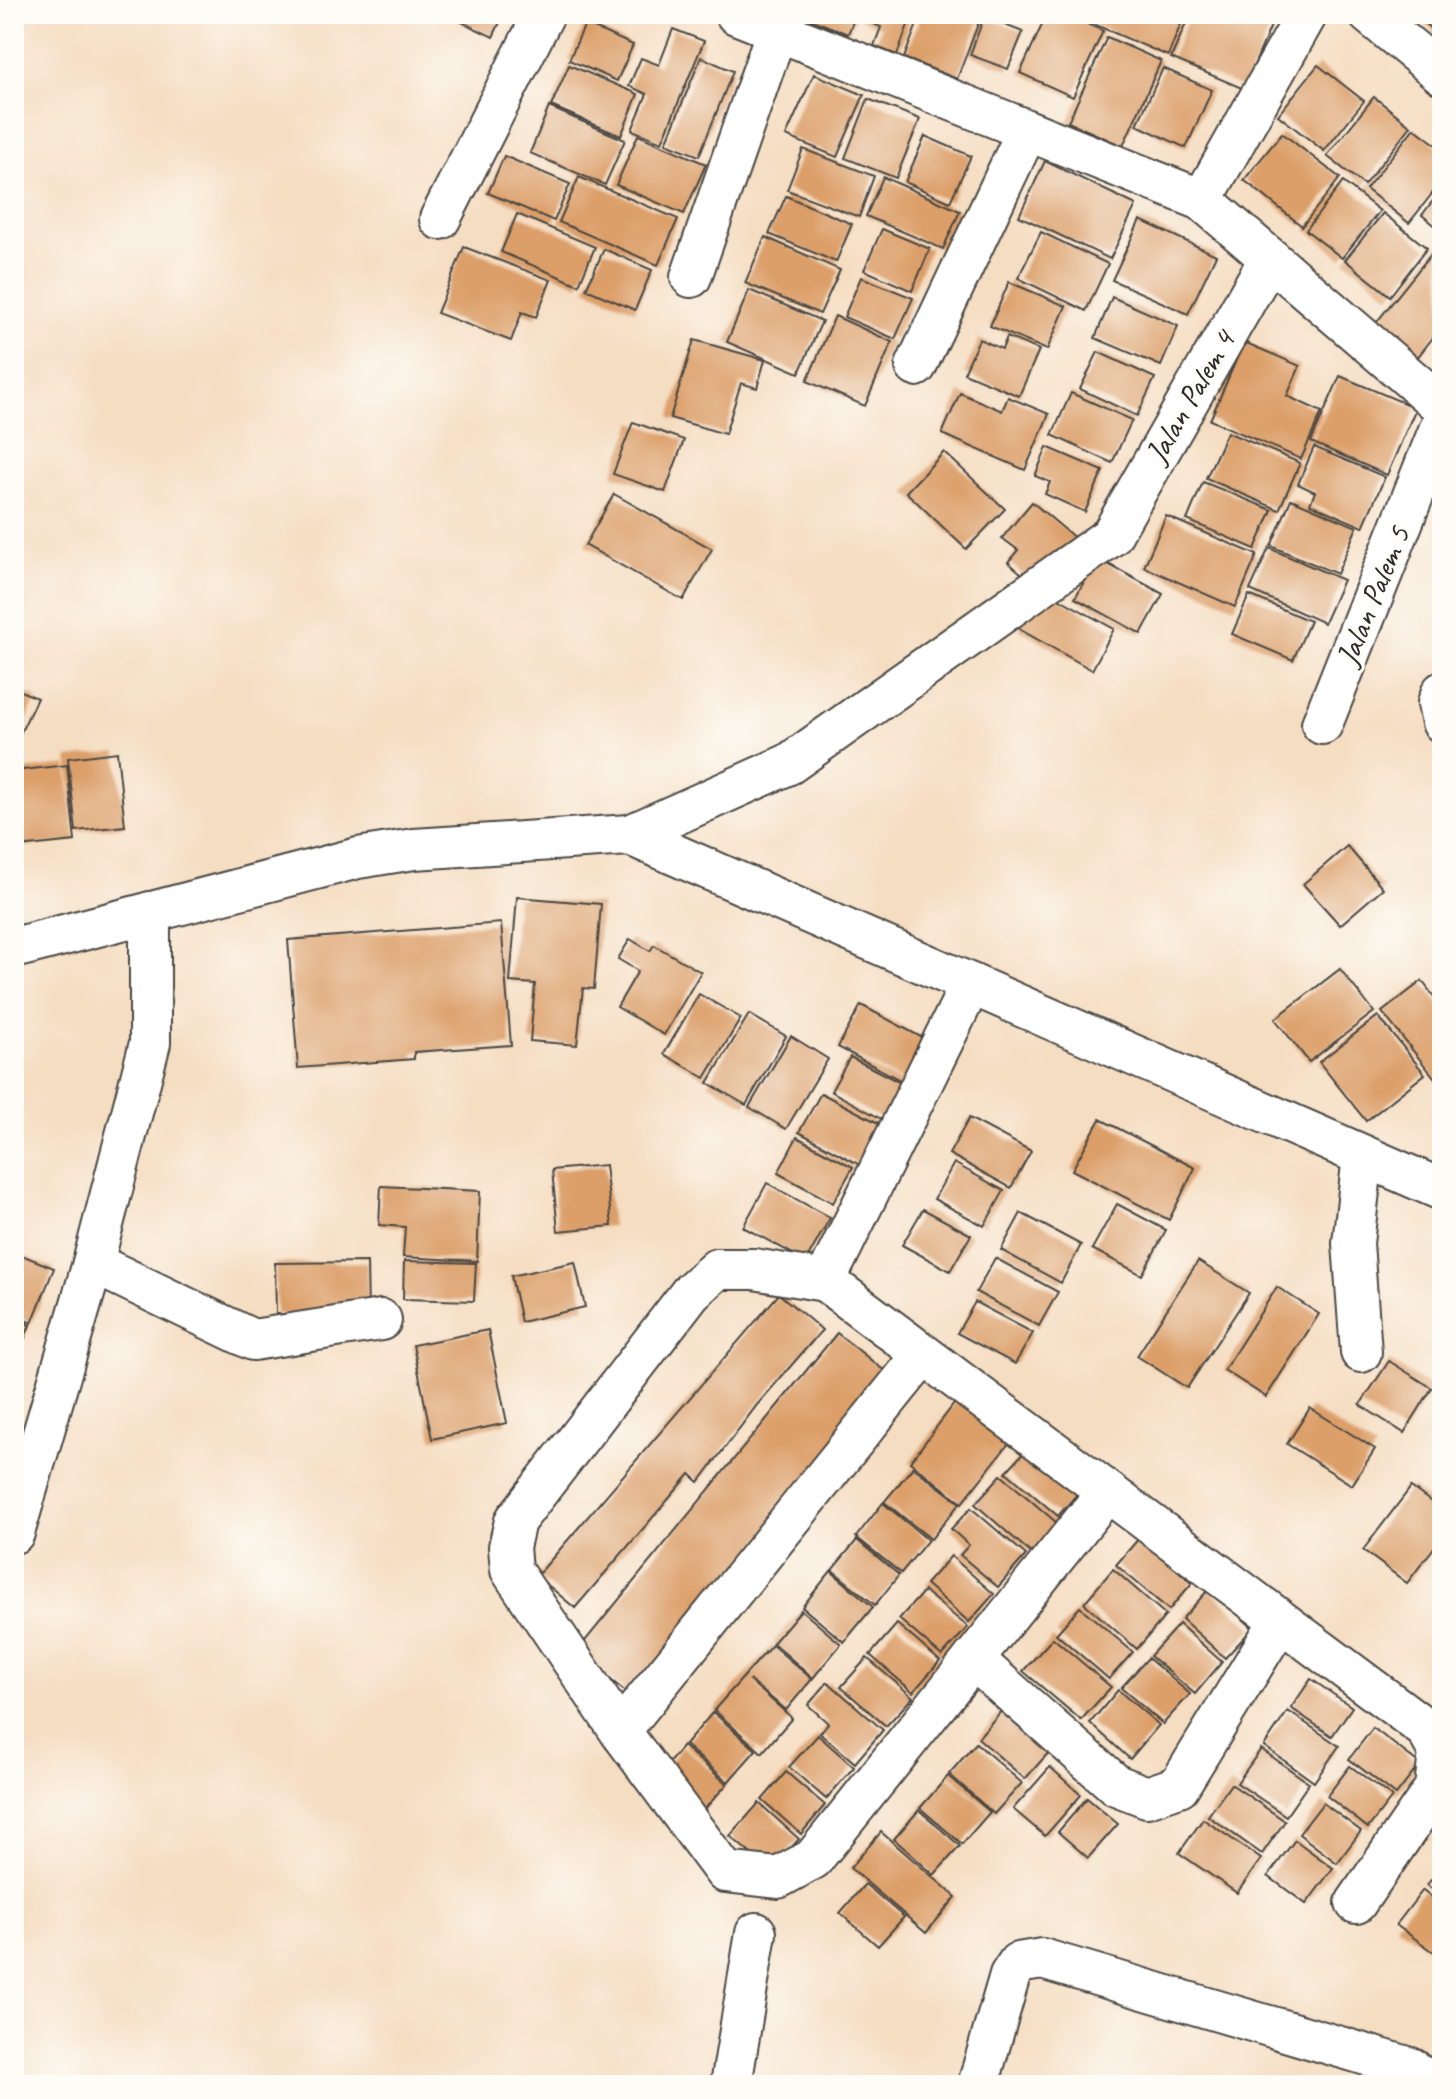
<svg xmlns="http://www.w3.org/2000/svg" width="1456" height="2099" font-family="Caveat,sans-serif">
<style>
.building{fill:#dc9f69}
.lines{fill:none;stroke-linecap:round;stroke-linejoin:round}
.street-casing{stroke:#494642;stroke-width:44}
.street{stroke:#fff;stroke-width:40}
.labels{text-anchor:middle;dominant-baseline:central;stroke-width:6;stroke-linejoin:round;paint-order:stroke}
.street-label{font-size:32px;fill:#2b2b2b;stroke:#fdfcf7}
</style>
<rect width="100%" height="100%" fill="#fdfcf7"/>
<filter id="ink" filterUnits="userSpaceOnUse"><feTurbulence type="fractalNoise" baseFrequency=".0125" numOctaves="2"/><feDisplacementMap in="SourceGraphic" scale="16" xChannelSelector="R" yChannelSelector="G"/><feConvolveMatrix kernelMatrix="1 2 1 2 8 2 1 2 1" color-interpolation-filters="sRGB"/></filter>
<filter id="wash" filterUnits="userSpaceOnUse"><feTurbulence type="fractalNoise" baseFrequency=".006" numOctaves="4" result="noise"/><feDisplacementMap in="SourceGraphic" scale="32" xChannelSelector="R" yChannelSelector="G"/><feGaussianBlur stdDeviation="1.8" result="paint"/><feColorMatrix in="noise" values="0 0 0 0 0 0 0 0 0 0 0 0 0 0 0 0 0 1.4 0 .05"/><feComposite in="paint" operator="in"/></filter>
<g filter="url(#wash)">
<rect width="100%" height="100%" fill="#f5ddc1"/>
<g id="blocks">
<g class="building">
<path d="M445,14H504L493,37Z"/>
<path d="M797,14H856L848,34Z"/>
<path d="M861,14H912L897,55L874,46L881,27L860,19Z"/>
<path d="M921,14H982L957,79L904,58Z"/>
<path d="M1047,14H1065L1103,31L1073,97L1020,73Z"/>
<path d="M1087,14H1185L1168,56L1084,20Z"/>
<path d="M1190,14H1276L1244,89L1171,58Z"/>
<path d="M1419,14H1442V38L1417,17Z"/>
<path d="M984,17L1023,32L1008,69L970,55Z"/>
<path d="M585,24L633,45L617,81L569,60Z"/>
<path d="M673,29L704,41L662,142L632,130L647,94L629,86L641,58L659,65Z"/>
<path d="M1107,37L1161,61L1123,146L1068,122Z"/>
<path d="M701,57L733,71L699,156L666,143Z"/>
<path d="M569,65L638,94L621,136L551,106Z"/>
<path d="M1318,65L1364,101L1324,151L1278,115Z"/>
<path d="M1163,68L1212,90L1186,148L1137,125Z"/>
<path d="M814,74L864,95L837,157L786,136Z"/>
<path d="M1374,97L1411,126L1364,185L1327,156Z"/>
<path d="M868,99L920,119L896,178L845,158Z"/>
<path d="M549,107L625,140L605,185L530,153Z"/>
<path d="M1414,128L1442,149V181L1409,223L1366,189Z"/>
<path d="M1282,133L1340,178L1302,226L1244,180Z"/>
<path d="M638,135L706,164L684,214L616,185Z"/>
<path d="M925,136L971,156L950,202L905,182Z"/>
<path d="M803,149L874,176L859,217L787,190Z"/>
<path d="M504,156L570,184L554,221L488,193Z"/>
<path d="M1045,161L1136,205L1110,259L1019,216Z"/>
<path d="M579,177L678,219L658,265L559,222Z"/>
<path d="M883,177L960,211L943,249L866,216Z"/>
<path d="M1343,182L1380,211L1342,258L1306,230Z"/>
<path d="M1442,189V231L1422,215Z"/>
<path d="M786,196L852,224L836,262L769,234Z"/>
<path d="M1383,213L1427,248L1390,296L1345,260Z"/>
<path d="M517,214L595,247L579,285L501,252Z"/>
<path d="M1140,220L1216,255L1188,314L1112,280Z"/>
<path d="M882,229L930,249L912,291L864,270Z"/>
<path d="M1041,232L1108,264L1086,311L1018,278Z"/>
<path d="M765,237L840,270L820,314L745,283Z"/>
<path d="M1440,243L1442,326L1413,363L1371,329Z"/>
<path d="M464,247L551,280L536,317L522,312L511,341L437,313Z"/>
<path d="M604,249L652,270L635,310L586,289Z"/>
<path d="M861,277L913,298L895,339L844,317Z"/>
<path d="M1009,282L1066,306L1047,350L990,326Z"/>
<path d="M749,290L822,321L799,373L727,342Z"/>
<path d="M1112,297L1178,326L1161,366L1095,338Z"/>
<path d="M835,316L892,342L865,406L807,381Z"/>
<path d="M1007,337L1039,350L1019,396L964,373L979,339L1002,349Z"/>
<path d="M694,340L765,360L757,388L741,383L725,434L670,418Z"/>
<path d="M1244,342L1300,366L1287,396L1322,412L1301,459L1210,420Z"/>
<path d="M1098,352L1155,378L1137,416L1080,389Z"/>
<path d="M1340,376L1416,408L1387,475L1311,442Z"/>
<path d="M960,393L1002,411L1008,397L1049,414L1025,470L942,434Z"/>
<path d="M1071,393L1132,420L1112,463L1052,435Z"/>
<path d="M633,422L684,440L665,492L613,474Z"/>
<path d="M1227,432L1300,463L1279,510L1206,478Z"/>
<path d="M1047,447L1103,471L1085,512L1045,494L1050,482L1035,476Z"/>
<path d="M1314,447L1385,477L1363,527L1310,504L1315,492L1298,484Z"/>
<path d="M944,452L1005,509L966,549L906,492Z"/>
<path d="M1203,482L1272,510L1255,549L1187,520Z"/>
<path d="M614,494L712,549L683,600L585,545Z"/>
<path d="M1291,499L1357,527L1337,574L1271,546Z"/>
<path d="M1032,502L1076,539L1029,580L1008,562L1018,550L1002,538Z"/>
<path d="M1166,516L1257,555L1235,607L1144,567Z"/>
<path d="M1269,548L1343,580L1324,623L1250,590Z"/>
<path d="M1097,558L1163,594L1141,634L1075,598Z"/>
<path d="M1042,589L1114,629L1092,670L1019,629Z"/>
<path d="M1249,595L1310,621L1293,660L1232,634Z"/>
<path d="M14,688L37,698L20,734L14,731Z"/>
<path d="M117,752L125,826L76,831L68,758Z"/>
<path d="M67,765L75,841L19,847L14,771Z"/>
<path d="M1347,846L1383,888L1340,925L1303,884Z"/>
<path d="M517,897L601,904L594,989L583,988L577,1045L530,1041L535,984L510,982Z"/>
<path d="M501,923L511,1045L414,1052V1059L298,1068L288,940Z"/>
<path d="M630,939L650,951L654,945L701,972L664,1035L617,1007L638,971L618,959Z"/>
<path d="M1340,969L1374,1012L1309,1062L1275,1019Z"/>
<path d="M1422,981L1442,1007V1087L1382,1012Z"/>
<path d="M699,994L741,1018L705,1078L664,1054Z"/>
<path d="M861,1005L934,1044L911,1086L838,1047Z"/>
<path d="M749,1014L786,1036L746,1105L708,1083Z"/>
<path d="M1378,1016L1425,1074L1366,1121L1319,1062Z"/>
<path d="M791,1036L828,1059L786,1129L749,1107Z"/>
<path d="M850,1057L905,1085L885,1121L831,1091Z"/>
<path d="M821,1093L886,1127L865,1168L799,1132Z"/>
<path d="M969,1118L1031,1151L1011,1188L949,1154Z"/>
<path d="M1100,1119L1195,1168L1169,1220L1072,1170Z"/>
<path d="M797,1137L853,1167L833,1203L778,1173Z"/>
<path d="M954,1163L1004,1191L984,1226L934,1199Z"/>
<path d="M605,1165L612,1226L558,1231L552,1170Z"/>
<path d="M767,1183L830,1218L806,1261L743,1227Z"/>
<path d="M381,1186L480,1191L477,1261L403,1257L405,1227L379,1225Z"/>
<path d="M1117,1204L1166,1230L1142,1275L1092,1249Z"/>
<path d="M923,1209L971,1235L950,1271L902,1245Z"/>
<path d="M1021,1213L1081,1245L1061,1283L1001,1250Z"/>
<path d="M14,1252L54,1268L32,1323L14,1316Z"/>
<path d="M995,1258L1058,1292L1039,1326L976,1292Z"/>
<path d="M404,1261L476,1263L474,1301L403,1299Z"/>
<path d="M1198,1261L1249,1293L1187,1388L1137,1356Z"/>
<path d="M367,1262L368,1314H276L275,1263Z"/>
<path d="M575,1262L585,1307L521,1322L511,1276Z"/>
<path d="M1277,1287L1319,1314L1266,1397L1224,1370Z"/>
<path d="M779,1294L822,1330L757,1405L699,1482L690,1474L575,1608L537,1576Z"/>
<path d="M975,1302L1033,1333L1015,1364L957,1333Z"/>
<path d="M14,1318L30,1325L14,1364Z"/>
<path d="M488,1330L507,1423L432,1439L413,1345Z"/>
<path d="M837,1333L892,1377L632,1697L576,1652Z"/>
<path d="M1389,1361L1432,1388L1404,1433L1360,1405Z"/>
<path d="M957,1400L1010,1442L962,1503L910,1462Z"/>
<path d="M1310,1408L1375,1449L1352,1485L1287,1444Z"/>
<path d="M1027,1449L1078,1493L1058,1516L1006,1472Z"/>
<path d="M913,1467L960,1503L931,1539L884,1502Z"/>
<path d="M1001,1475L1057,1523L1031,1553L975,1504Z"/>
<path d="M1411,1487L1442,1510V1537L1407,1583L1363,1550Z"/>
<path d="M883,1503L928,1540L901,1573L856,1537Z"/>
<path d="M971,1508L1026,1555L998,1587L960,1555L969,1545L951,1529Z"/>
<path d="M1140,1537L1192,1583L1169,1610L1116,1565Z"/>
<path d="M857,1540L899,1575L875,1605L832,1570Z"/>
<path d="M951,1556L994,1594L969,1622L926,1584Z"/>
<path d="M1113,1569L1166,1615L1137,1649L1084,1603Z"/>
<path d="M831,1571L873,1607L844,1642L802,1607Z"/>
<path d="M1209,1589L1253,1628L1225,1658L1182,1619Z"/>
<path d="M924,1591L968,1627L942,1656L899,1619Z"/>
<path d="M1080,1607L1133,1652L1109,1679L1056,1634Z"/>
<path d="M801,1610L841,1644L813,1678L773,1643Z"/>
<path d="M897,1624L940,1661L913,1692L870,1655Z"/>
<path d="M1179,1624L1222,1662L1195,1694L1150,1656Z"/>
<path d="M1053,1638L1111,1687L1081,1720L1023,1671Z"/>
<path d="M772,1645L812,1679L786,1710L749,1680L792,1718L762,1753L714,1710Z"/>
<path d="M867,1658L913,1697L886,1726L841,1687Z"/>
<path d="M1148,1658L1190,1694L1163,1724L1121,1688Z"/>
<path d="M1311,1679L1352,1707L1332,1736L1291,1708Z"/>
<path d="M828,1682L883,1730L855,1763L820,1733L828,1723L808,1705Z"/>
<path d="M1118,1690L1159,1725L1130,1759L1090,1723Z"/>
<path d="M1002,1710L1050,1751L1025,1779L978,1738Z"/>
<path d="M1288,1711L1339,1746L1314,1782L1264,1746Z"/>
<path d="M713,1712L756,1750L728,1782L685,1745Z"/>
<path d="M1373,1728L1420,1764L1396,1795L1349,1759Z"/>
<path d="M818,1735L854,1767L826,1799L789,1767Z"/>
<path d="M976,1743L1022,1783L994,1814L949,1774Z"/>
<path d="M683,1746L727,1784L701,1813L658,1776Z"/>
<path d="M1261,1749L1309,1783L1286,1816L1237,1783Z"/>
<path d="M1350,1766L1392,1797L1368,1828L1327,1796Z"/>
<path d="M1050,1767L1081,1795L1045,1836L1013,1809Z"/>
<path d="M786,1772L825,1805L801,1834L762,1800Z"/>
<path d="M948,1776L990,1812L962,1844L920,1808Z"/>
<path d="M1231,1784L1285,1821L1262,1854L1208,1816Z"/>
<path d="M1087,1798L1118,1824L1088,1858L1058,1832Z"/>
<path d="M759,1803L799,1839L771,1871L730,1836Z"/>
<path d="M1323,1803L1361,1831L1337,1863L1299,1834Z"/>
<path d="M919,1810L960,1846L934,1875L894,1839Z"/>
<path d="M1203,1819L1261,1859L1237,1893L1179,1853Z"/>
<path d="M881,1832L956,1897L926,1933L850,1868Z"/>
<path d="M1295,1840L1333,1868L1306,1904L1268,1876Z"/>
<path d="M1442,1866V1897L1427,1885Z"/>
<path d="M865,1884L904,1917L878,1946L840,1913Z"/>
<path d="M1423,1890L1442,1905V1950L1438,1955L1396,1925Z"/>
</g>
</g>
</g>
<g filter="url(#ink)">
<use href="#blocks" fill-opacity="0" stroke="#494642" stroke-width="2"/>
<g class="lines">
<g class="street-casing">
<g id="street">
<path d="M736,14L1202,200L1442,406"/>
<path d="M1369,14L1442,74"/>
<path d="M1202,200L1307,14"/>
<path d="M440,219L544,14"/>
<path d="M691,277L777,30"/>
<path d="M916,366L1027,131"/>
<path d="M1442,692L1438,703L1442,722"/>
<path d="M1322,724L1442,423"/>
<path d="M630,835L789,764L1111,536L1270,258"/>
<path d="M14,948L358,858L414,849L630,835L1442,1190"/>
<path d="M93,1263L253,1340L381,1320"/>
<path d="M825,1281L971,984"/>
<path d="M1361,1352L1353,1243L1363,1156"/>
<path d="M1107,1492L813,1859L778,1878L725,1872L620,1731L511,1570L509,1547L515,1521L691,1292L717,1269H754L825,1281L1426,1729L1439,1752L1435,1788L1356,1903"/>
<path d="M14,1533L93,1263L150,1043V912"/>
<path d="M973,1659L1116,1785L1147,1797L1179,1786L1280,1621"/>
<path d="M620,1731L923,1355"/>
<path d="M731,2085L756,1933"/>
<path d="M978,2085L1010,1975L1018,1963L1042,1959L1411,2068L1430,2085"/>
</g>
</g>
<use href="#street" class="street"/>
</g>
</g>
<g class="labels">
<g class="street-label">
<text transform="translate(1190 397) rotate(-60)">Jalan Palem 4</text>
<text transform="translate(1373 596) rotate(-68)">Jalan Palem 5</text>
</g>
</g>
<rect width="1456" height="2099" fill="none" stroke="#fdfcf7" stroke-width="48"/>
</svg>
